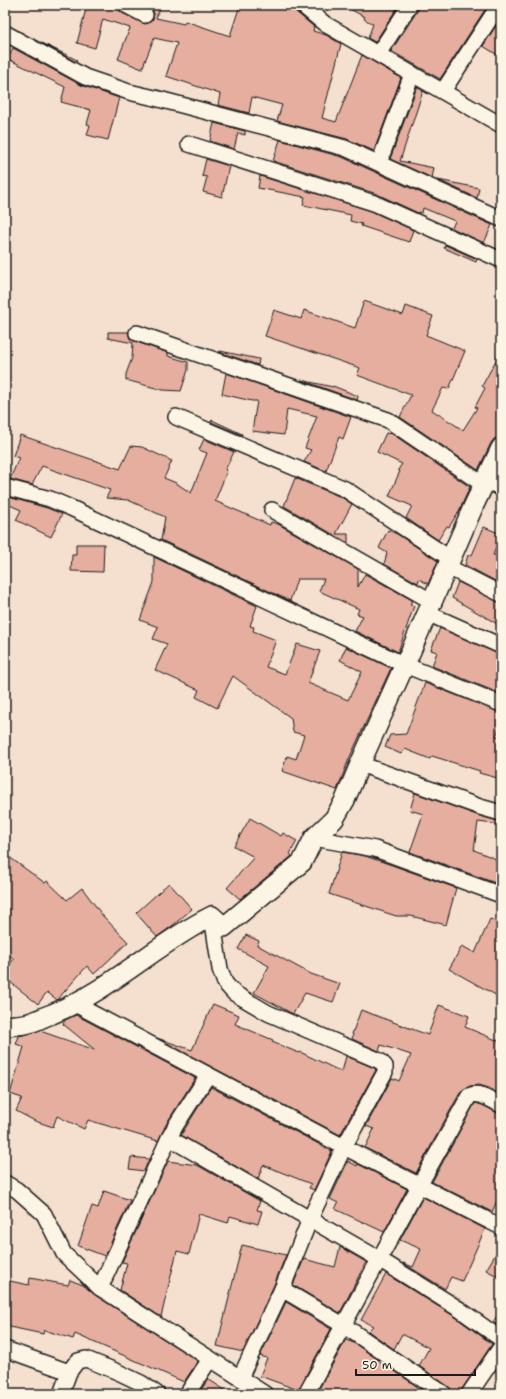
<svg xmlns="http://www.w3.org/2000/svg" width="506" height="1399" font-family="'Shantell Sans',sans-serif">
<style>
.building{fill:#e6ae9f;stroke:#1c1c1c}
.lines{fill:none;stroke-linecap:round;stroke-linejoin:round}
.minor-casing{stroke:#1c1c1c;stroke-width:18}
.tertiary-casing{stroke:#1c1c1c;stroke-width:22}
.minor{stroke:#fcf5e5;stroke-width:15}
.tertiary{stroke:#fcf5e5;stroke-width:19}
</style>
<rect width="100%" height="100%" fill="#f5e0d0"/>
<filter id="ink" filterUnits="userSpaceOnUse"><feTurbulence type="fractalNoise" baseFrequency=".025" numOctaves="2"/><feDisplacementMap in="SourceGraphic" scale="8" xChannelSelector="R" yChannelSelector="G"/><feConvolveMatrix kernelMatrix="1 2 1 2 8 2 1 2 1" color-interpolation-filters="sRGB"/></filter>
<g filter="url(#ink)">
<g class="building">
<path d="M87,5H117L118,9L122,13L145,24L149,23L153,19L154,14L153,11L145,5H151L160,8L156,18L184,24L185,21L230,36L240,5H293L296,12L314,27L313,31L326,35L341,44L322,118L336,122L362,55L401,78L374,151L347,139L277,121L282,105L252,97L249,113L218,105L220,94L166,76L177,43L154,38L142,69L118,59L130,28L103,19L95,48L77,43Z"/>
<path d="M342,5H399L375,42L368,38L373,24L364,19L365,17Z"/>
<path d="M419,5H488L440,79L391,51L418,10Z"/>
<path d="M501,18V57L483,46Z"/>
<path d="M40,42L77,60L76,62Z"/>
<path d="M13,48L81,85L119,98L108,140L87,135L90,125L87,124L91,110L61,102L65,87L8,59Z"/>
<path d="M417,87L428,94L423,91L400,161L434,168L432,178L390,159Z"/>
<path d="M214,123L245,131V135L238,133L234,149L210,141Z"/>
<path d="M280,140L342,157L492,225L484,243L452,228L455,221L423,208L422,213L419,212L418,213L377,194L273,161Z"/>
<path d="M206,159L229,166L222,197L203,192L207,177L202,176Z"/>
<path d="M260,176L371,211L413,230L409,242L361,226L362,224L350,221L351,215L303,205L305,197L258,188Z"/>
<path d="M438,180L479,188L477,198Z"/>
<path d="M445,245L477,259L476,262L444,248Z"/>
<path d="M364,301L403,315L406,306L433,316L426,335L465,351L449,389L443,388L432,410L463,430L477,408L475,407L485,388L482,386L501,351V436L494,439L491,443L478,470L400,417L411,395L357,375L360,368L265,336L274,310L301,319L304,310L355,328Z"/>
<path d="M108,332H128L130,339L134,341L168,353V356L188,362V370L181,391L163,390L126,380V374L132,358L133,343L108,338Z"/>
<path d="M220,351L259,359L258,365L219,352Z"/>
<path d="M226,373L351,417L343,439L339,437L326,471L304,462L311,450L305,448L317,416L287,409L284,435L252,431L257,401H252L222,394Z"/>
<path d="M301,380L333,387V386L358,396L357,400Z"/>
<path d="M212,420L242,434V435L211,422Z"/>
<path d="M386,433L390,434L391,433L470,487L459,511L449,527L447,526L438,540L406,518L412,506L389,496L400,471L398,470L402,464L377,452Z"/>
<path d="M20,435L120,469L131,446L142,447L172,461L164,478L176,483L191,493L207,453L199,450L204,439L234,452L225,470L227,471L215,501L270,525L271,522L278,524L358,569V587L365,574L412,600L410,605L414,606L398,652L355,631L363,616L357,614L359,609L319,591L324,579H297L290,601L161,540L165,517L128,500L106,498L110,490L42,466L32,485L10,479L19,458L13,456Z"/>
<path d="M295,478L341,497L352,504L336,534H348V543L284,506Z"/>
<path d="M5,496L47,508L62,514L51,537L16,520L21,510L5,503Z"/>
<path d="M484,527L501,534L493,555H500L501,584L465,565L468,555H472Z"/>
<path d="M388,530L397,534L438,561L428,584L419,579L418,583L384,564L387,553L379,548Z"/>
<path d="M76,544H104L103,572L71,571L72,555H76Z"/>
<path d="M154,557L257,606L250,626L254,627L253,631L276,640L266,667L285,674L297,644L320,651L308,683L348,700L362,672L340,660L346,647L391,668L349,759L337,790L282,771L287,756L296,759L304,735L293,732L291,718L233,676L217,708L196,697L199,690L155,670L167,644L153,639L158,627L140,620L154,582Z"/>
<path d="M458,582L501,603V626L452,598Z"/>
<path d="M440,628L501,655V694L432,666L437,652L431,650Z"/>
<path d="M425,683L501,713V724L496,736L501,737V779L479,773L480,771L432,756L430,759L405,749L401,754L385,747L390,735L406,734Z"/>
<path d="M415,793L477,815L501,822V825L478,822L474,850L501,861V885L410,852L423,814L410,810Z"/>
<path d="M250,818L281,836L283,833L297,841L290,854L292,856L240,899L227,888L254,857L234,846Z"/>
<path d="M342,852L365,856L389,864L456,888L446,925L411,916H396L329,894Z"/>
<path d="M5,854L45,883L47,881L67,900L82,888L103,916L128,942L94,974L87,966L57,1000L47,992L38,1004L5,978V970L14,959L5,952Z"/>
<path d="M169,883L192,909L172,926L157,937L136,913Z"/>
<path d="M490,919L501,923V998L449,969L462,946L475,953Z"/>
<path d="M246,935L259,941L257,945L311,974L340,984L333,1002L305,993L293,1014L254,993L269,966L238,949Z"/>
<path d="M213,1004L239,1015L235,1024L273,1040L272,1042L299,1053L300,1052L342,1072L346,1056L374,1068L376,1070L340,1135L157,1038L192,1050Z"/>
<path d="M439,1005L469,1016L465,1027L501,1042V1095L489,1088L479,1085L470,1086L461,1091L416,1173L365,1148L374,1129L366,1126L392,1078L399,1081L411,1055L381,1045L379,1051L352,1039L353,1034H352L361,1010L428,1035Z"/>
<path d="M76,1015L195,1078L168,1121L158,1141L88,1120L84,1129L57,1116L53,1127L35,1121L16,1111L22,1098L10,1094L24,1047L16,1044L19,1036L40,1031L95,1050L63,1024L65,1020Z"/>
<path d="M211,1087L332,1151L314,1190L309,1188L311,1184L263,1165L258,1179L181,1135Z"/>
<path d="M475,1103L482,1105L501,1114V1192L492,1212L432,1182Z"/>
<path d="M131,1157L149,1159L144,1171L129,1169Z"/>
<path d="M168,1161L197,1165L260,1201L257,1210L262,1211L258,1224L230,1216L228,1223L199,1214L189,1254L177,1251L161,1317L120,1290L127,1263L122,1262Z"/>
<path d="M348,1161L357,1166L358,1164L407,1189L384,1232L335,1209L338,1203L330,1199Z"/>
<path d="M104,1191L130,1200L105,1256L78,1246L92,1206L98,1208Z"/>
<path d="M423,1197L485,1229L462,1281L451,1277L445,1289L403,1263L413,1267L421,1249L400,1240Z"/>
<path d="M242,1245L286,1255L274,1285L243,1352L217,1346Z"/>
<path d="M501,1245V1278L486,1270Z"/>
<path d="M340,1247L366,1262L340,1313L293,1285L304,1259L335,1267Z"/>
<path d="M386,1274L454,1316L492,1344L462,1389L460,1394H453L452,1390L449,1387L419,1366L429,1348L402,1334L394,1349L368,1331L373,1326L361,1320Z"/>
<path d="M30,1278L68,1285L70,1280L83,1285L95,1295L198,1361L184,1382L75,1334L73,1339L44,1330L43,1334L5,1326V1280L29,1285Z"/>
<path d="M286,1302L331,1329L298,1390L260,1376L267,1358L260,1356Z"/>
<path d="M501,1310V1328L493,1322Z"/>
<path d="M346,1340L354,1343L428,1394H316Z"/>
<path d="M208,1379L231,1394H210L201,1390Z"/>
</g>
<g class="lines">
<g class="minor-casing">
<g id="minor">
<path d="M126,5L145,15"/>
<path d="M302,5L325,24L501,125"/>
<path d="M5,33L85,77L129,92L155,98L345,148L501,219"/>
<path d="M378,54L410,5"/>
<path d="M443,91L499,5"/>
<path d="M189,144L374,203L501,260"/>
<path d="M379,163L412,74"/>
<path d="M137,333L388,420L484,485"/>
<path d="M176,417L345,489L451,559"/>
<path d="M486,480L501,488"/>
<path d="M5,487L50,499L71,508L405,665L501,704"/>
<path d="M272,510L433,602"/>
<path d="M448,567L501,594"/>
<path d="M427,613L501,646"/>
<path d="M360,764L480,807L501,813"/>
<path d="M314,838L375,849L501,895"/>
<path d="M212,916L220,969L225,983L234,993L268,1013L380,1061L385,1066V1072L344,1147L310,1219L282,1289L240,1378"/>
<path d="M75,1004L344,1147L501,1227"/>
<path d="M169,1138L379,1259L459,1309L501,1339"/>
<path d="M5,1183L17,1190L44,1214L64,1254L100,1288L265,1394"/>
<path d="M100,1288L169,1138L176,1125L208,1075"/>
<path d="M282,1289L343,1325L444,1394"/>
<path d="M5,1349L69,1372"/>
<path d="M61,1394L69,1372L75,1364L78,1361L86,1359L118,1372L141,1383L157,1394"/>
<path d="M187,1394L210,1359"/>
<path d="M306,1394L419,1186L469,1096C479,1090 492,1101 501,1105"/>
<path d="M469,1394L501,1347"/>
</g>
</g>
<g class="tertiary-casing">
<path id="tertiary" d="M5,1026C13,1025 22,1025 29,1023C37,1021 45,1016 52,1014C111,990 156,944 212,916L224,927L302,862L314,838L334,819L345,800L360,764L410,653L474,505L501,448"/>
</g>
<use href="#minor" class="minor"/>
<use href="#tertiary" class="tertiary"/>
</g>
</g>
<rect width="506" height="1399" fill="none" stroke="#fcf5e5" stroke-width="20"/>
<rect x="10" y="10" width="486" height="1379" fill="none" stroke="#1c1c1c" stroke-width="1.5" filter="url(#ink)"/>
<path d="M356 1369v6h119v-6" fill="none" stroke="#1c1c1c" stroke-width="2"/>
<text x="362" y="1369" font-size="12" fill="#1c1c1c" stroke="#fcf5e5" stroke-width="3" paint-order="stroke">50 m</text>
</svg>
